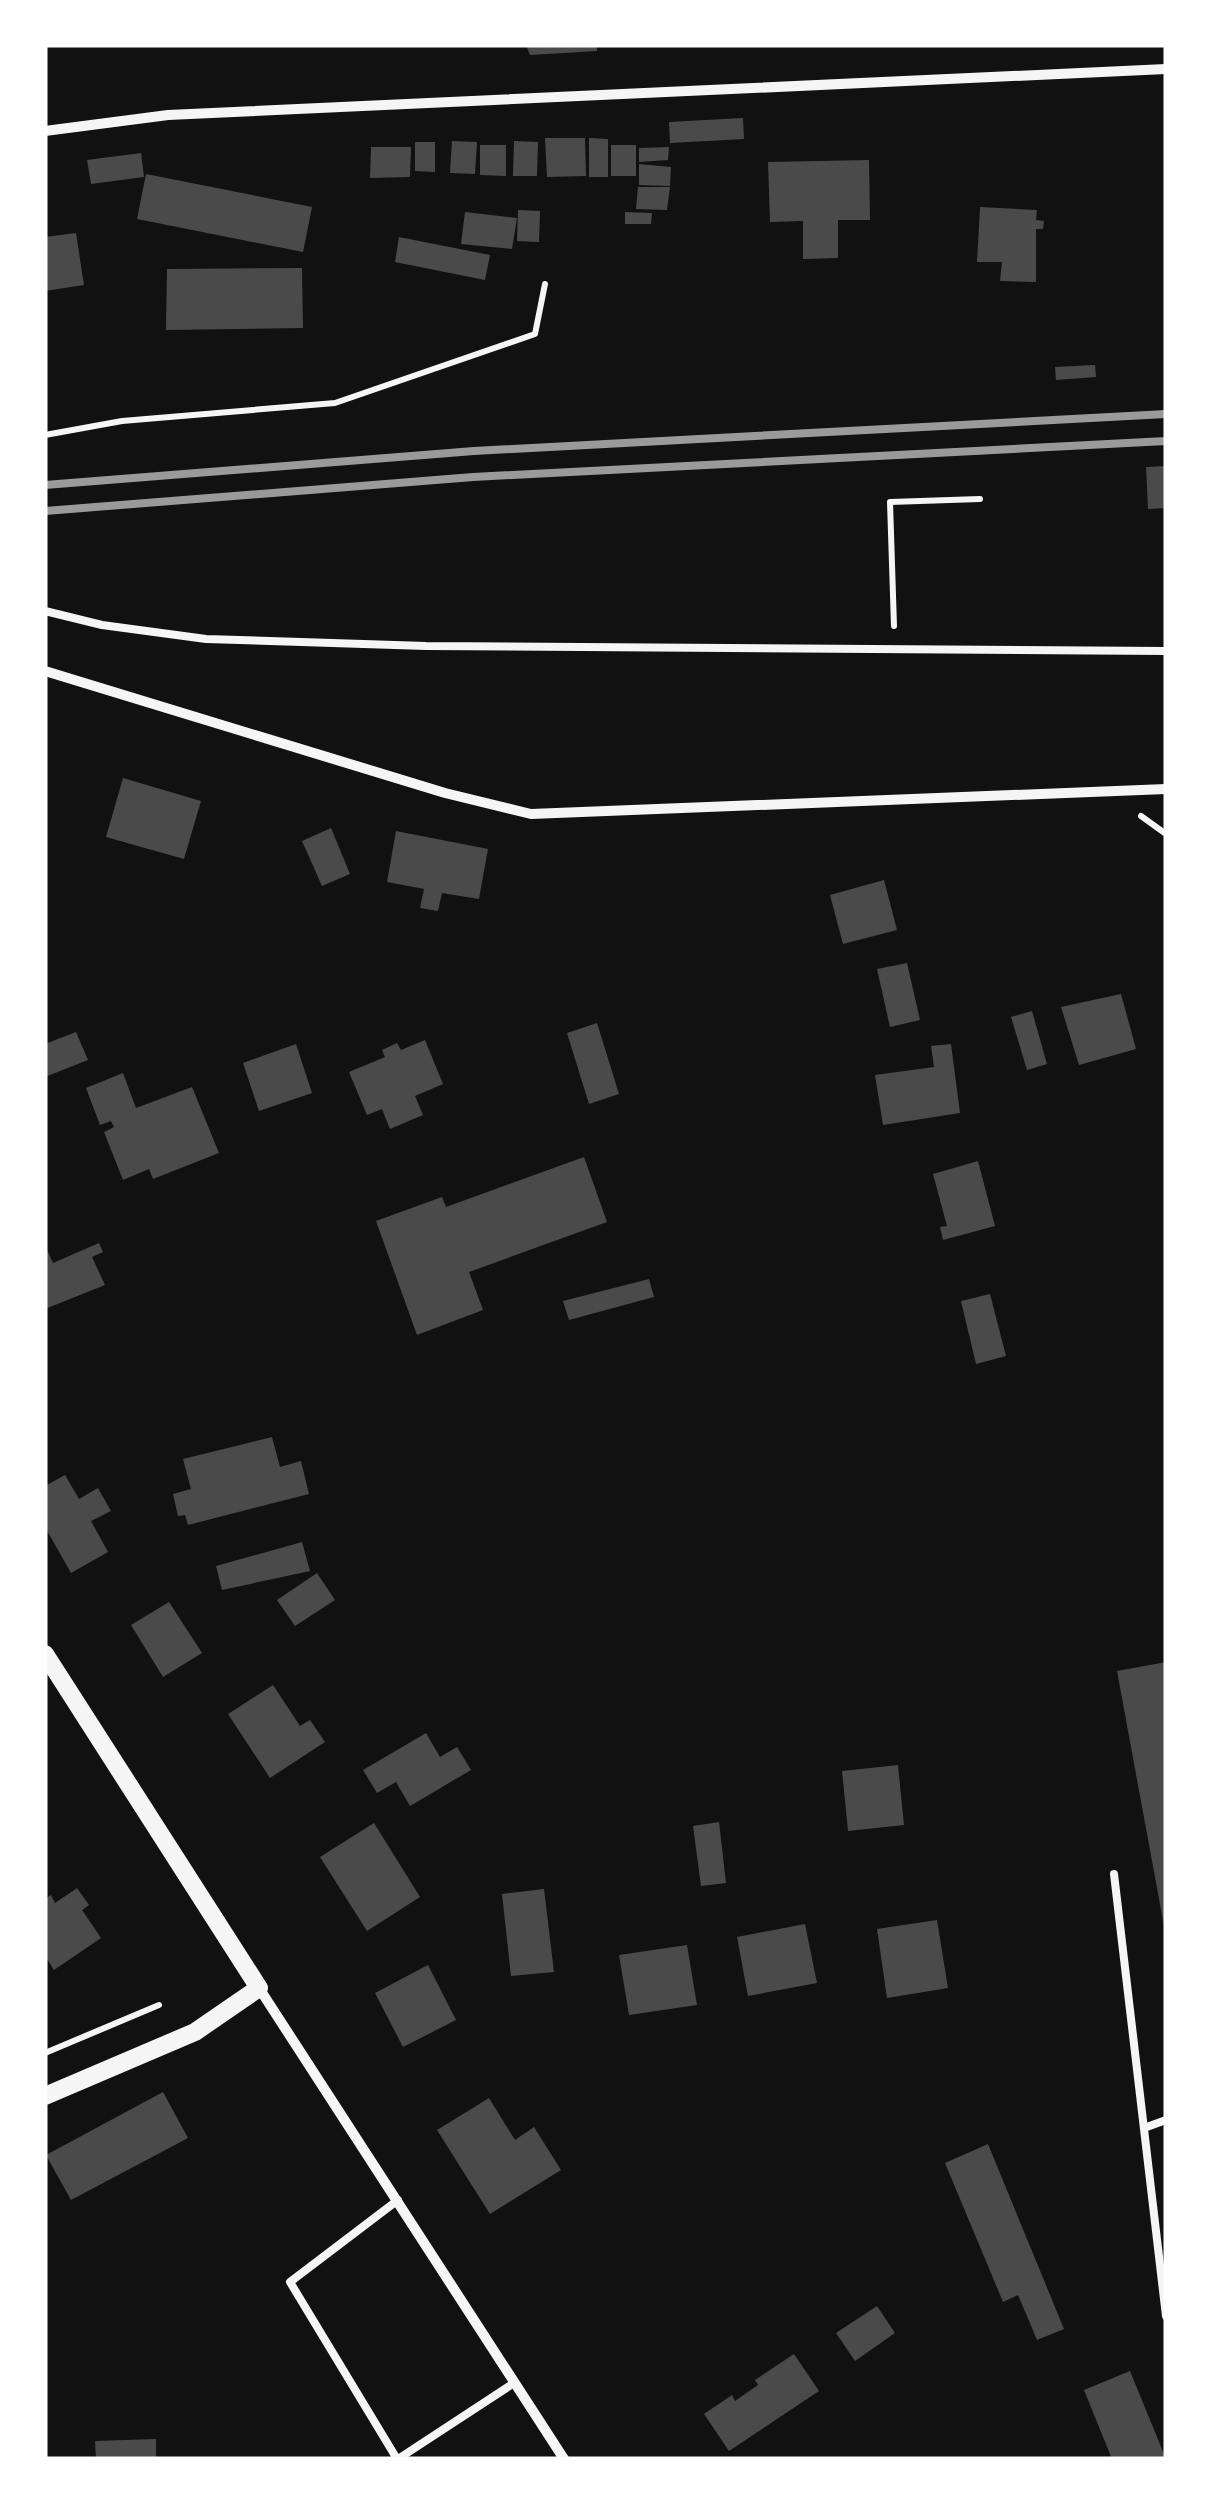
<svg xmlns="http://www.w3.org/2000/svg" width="1211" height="2504" font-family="'Exo 2',sans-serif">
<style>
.building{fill:#4a4a4a}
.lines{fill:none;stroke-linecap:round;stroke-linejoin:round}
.path{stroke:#f5f5f5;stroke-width:6}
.service{stroke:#f5f5f5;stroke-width:8}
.minor{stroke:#f5f5f5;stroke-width:10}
.tertiary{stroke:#f5f5f5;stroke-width:18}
.rail{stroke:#9a9a9a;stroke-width:8}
</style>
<rect width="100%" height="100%" fill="#111"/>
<g class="building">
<path d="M526,45H597V51L530,55Z"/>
<path d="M743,118L744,139L670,143L669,122Z"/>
<path d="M545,138H585L586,176L547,177Z"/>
<path d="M589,138L608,139V177H589Z"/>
<path d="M452,141L477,142L475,174L450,173Z"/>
<path d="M514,141L538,142L537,176H513Z"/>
<path d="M415,142H435V172L415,171Z"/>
<path d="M480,145H506V176L480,175Z"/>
<rect x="611" y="145" width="25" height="31"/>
<path d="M371,147H411L410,177L370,178Z"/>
<path d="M669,147L668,160L639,162V148Z"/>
<path d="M141,153L144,177L91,184L87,160Z"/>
<path d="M869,160L870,220H838V258L803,259V221L770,222L768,162Z"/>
<path d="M639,164L671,167L670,186L639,185Z"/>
<path d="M146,174L312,207L303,252L137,219Z"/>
<path d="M638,187H670L667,210L636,209Z"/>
<path d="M980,207L1037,210L1036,220L1044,221L1043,229H1036V282L1000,281L1002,262H977Z"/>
<path d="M518,210L540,211L539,242L517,241Z"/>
<path d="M465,212L517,218L512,249L461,244Z"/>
<path d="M625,212L652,213L651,224H625Z"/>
<path d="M76,233L84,285L45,291V237Z"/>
<path d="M399,237L490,255L485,280L395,262Z"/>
<path d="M302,268L303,328L166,330L167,269Z"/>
<path d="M1095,365L1096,377L1056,380L1055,367Z"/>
<path d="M1166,466V508L1148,509L1146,467Z"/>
<path d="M123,778L201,801L184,859L106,837Z"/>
<path d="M331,828L350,874L322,886L302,841Z"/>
<path d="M396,831L488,849L479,899L442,893L438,911L420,908L424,889L387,882Z"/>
<path d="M884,880L897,930L843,944L830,895Z"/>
<path d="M907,963L920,1020L890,1027L877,969Z"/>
<path d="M1121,994L1136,1049L1079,1065L1061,1007Z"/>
<path d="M1032,1011L1047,1064L1027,1070L1011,1017Z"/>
<path d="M597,1023L619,1094L589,1104L567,1033Z"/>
<path d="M76,1032L88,1060L45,1077V1044Z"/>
<path d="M425,1040L443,1084L415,1096L423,1115L390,1129L382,1109L367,1115L349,1072L385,1057L382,1050L397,1043L401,1050Z"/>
<path d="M296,1044L312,1093L259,1111L243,1063Z"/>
<path d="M951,1044L960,1113L883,1125L875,1075L934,1067L931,1046Z"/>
<path d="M123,1073L136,1108L192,1087L219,1153L153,1179L149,1169L123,1180L104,1132L114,1127L111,1121L100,1125L86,1088Z"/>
<path d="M584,1157L607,1222L469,1272L483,1310L417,1335L376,1221L442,1197L446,1207Z"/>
<path d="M978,1161L995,1226L943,1240L940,1227L947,1226L933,1174Z"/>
<path d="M99,1243L103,1252L92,1257L105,1285L45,1309V1245L53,1263Z"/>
<path d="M649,1279L654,1297L569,1320L563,1301Z"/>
<path d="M990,1294L1006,1356L976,1364L961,1301Z"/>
<path d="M272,1437L280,1467L301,1461L309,1494L188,1525L185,1515L178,1516L173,1494L191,1489L183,1459Z"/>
<path d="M65,1475L79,1499L98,1488L111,1511L91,1521L108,1552L71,1573L45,1527V1486Z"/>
<path d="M302,1542L310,1571L222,1590L216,1566Z"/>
<path d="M317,1573L335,1600L295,1626L277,1600Z"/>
<path d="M169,1602L202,1653L163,1677L131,1625Z"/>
<path d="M1166,1662V1926H1164L1117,1671Z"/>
<path d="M273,1685L300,1726L310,1720L325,1742L270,1778L228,1714Z"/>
<path d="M426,1733L440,1757L457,1747L471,1770L410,1806L396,1782L377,1793L363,1770Z"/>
<path d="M898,1765L904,1825L848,1831L842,1771Z"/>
<path d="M719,1822L726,1883L701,1886L693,1826Z"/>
<path d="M374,1823L420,1897L367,1931L320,1857Z"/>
<path d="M77,1888L89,1905L82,1910L101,1938L54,1970L45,1956V1899L51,1895L55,1903Z"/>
<path d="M544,1889L554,1972L511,1976L502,1894Z"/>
<path d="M937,1920L948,1988L887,1998L877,1929Z"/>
<path d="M805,1924L817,1983L748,1996L737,1937Z"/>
<path d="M687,1945L697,2005L629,2015L619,1955Z"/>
<path d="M428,1965L456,2020L403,2047L375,1993Z"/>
<path d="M163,2092L188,2138L71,2200L46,2155Z"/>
<path d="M489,2098L515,2140L534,2127L561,2170L490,2214L437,2130Z"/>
<path d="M988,2144L1064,2329L1037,2340L1018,2295L1003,2302L945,2163Z"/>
<path d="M877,2306L895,2333L855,2361L836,2333Z"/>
<path d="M794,2354L819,2391L729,2451L704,2414L732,2395L735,2401L758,2385L755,2380Z"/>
<path d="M1130,2371L1166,2459H1112L1084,2390Z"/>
<path d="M156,2439V2459H96L95,2441Z"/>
</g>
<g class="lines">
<g class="path">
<path d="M45,435L122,421L335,403L535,334L545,284"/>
<path d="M894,626L890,502L980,499"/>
<path d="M1141,816L1166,834"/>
<path d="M45,2053L159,2005"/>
</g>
<g class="service">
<path d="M45,611L102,625L206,639L426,646L1166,651"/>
<path d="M1114,1874L1166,2316"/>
<path d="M1144,2128L1166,2120"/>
<path d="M397,2459L290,2282L398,2200"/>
<path d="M398,2459L514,2383"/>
</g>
<g class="minor">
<path d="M45,131L168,115L1166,69"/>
<path d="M45,671L445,793L531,814L1166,789"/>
<path d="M259,1988L564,2459"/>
</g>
<path class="tertiary" d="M45,1654L259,1988L195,2032L45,2096"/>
<g class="rail">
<path d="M45,485L474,451L1166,414"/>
<path d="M45,511L473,477L1166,441"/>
</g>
</g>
<rect width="1211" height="2504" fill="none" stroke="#ffffff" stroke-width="95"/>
</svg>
